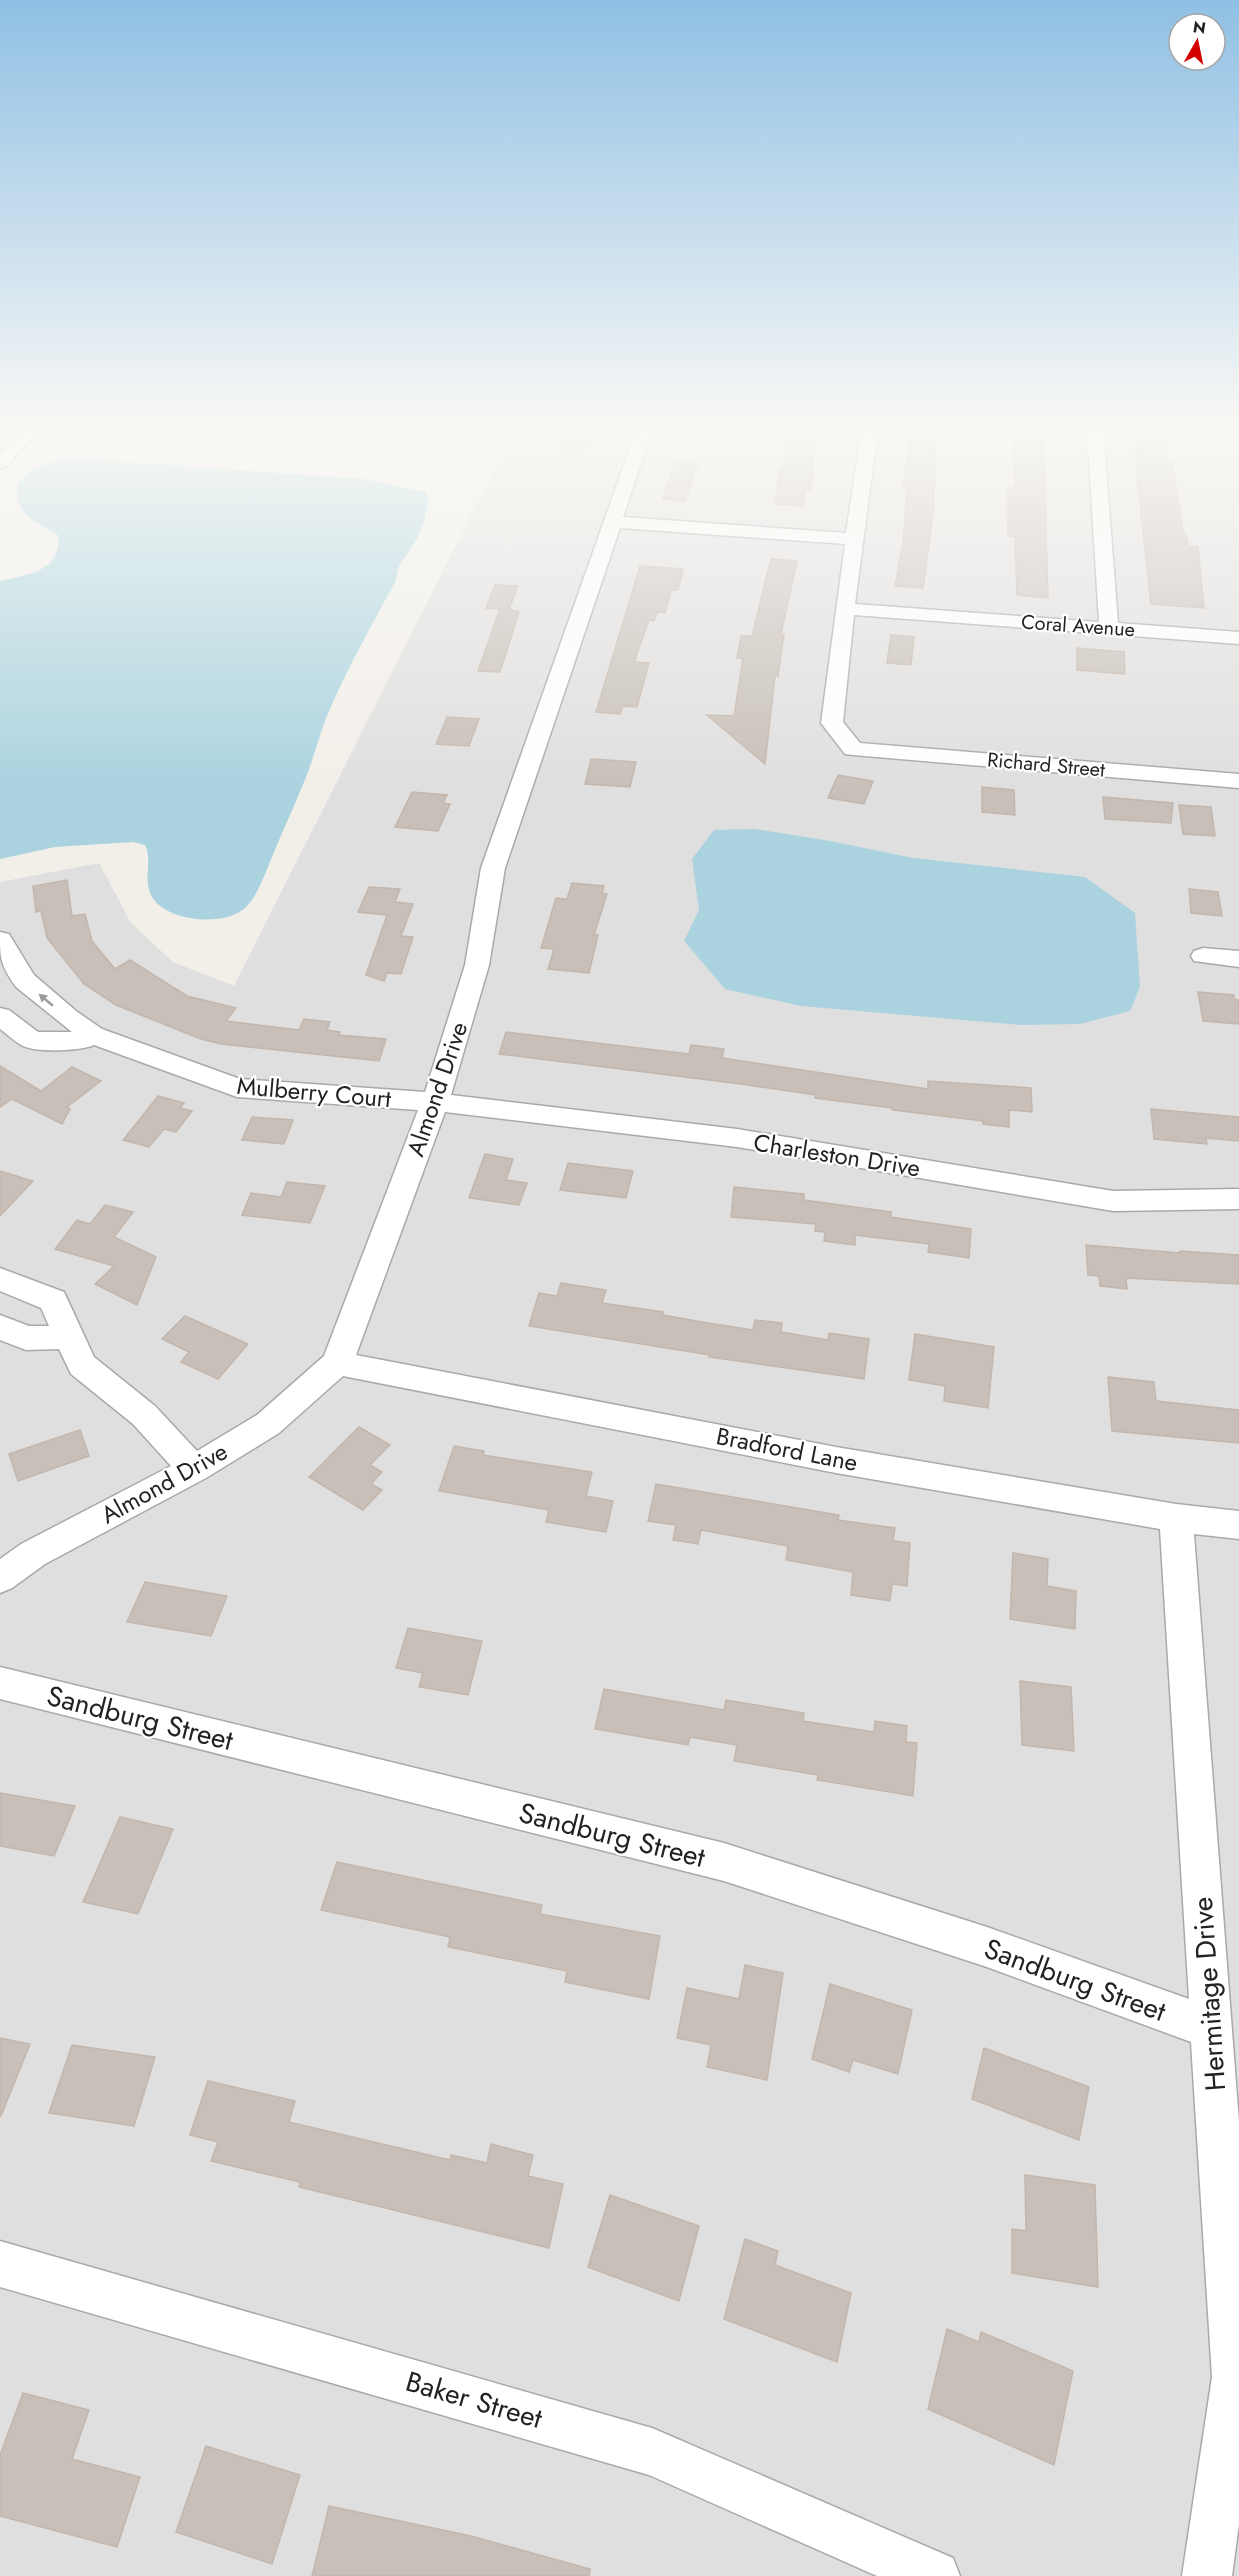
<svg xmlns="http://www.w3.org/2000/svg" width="1239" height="2576" font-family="Jost,sans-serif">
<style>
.residential{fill:#e0dfdf}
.water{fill:#aad3df}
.building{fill:#c7bfb8;stroke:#c4b6ab;stroke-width:1.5}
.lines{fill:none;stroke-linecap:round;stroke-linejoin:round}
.minor-casing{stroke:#a9a9a9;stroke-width:3}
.minor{fill:#fff;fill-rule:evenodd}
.oneway{fill:#9c9c9c}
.labels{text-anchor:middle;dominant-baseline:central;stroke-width:4.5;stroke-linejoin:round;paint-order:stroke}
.far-street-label{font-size:20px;fill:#222;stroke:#fff}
.street-label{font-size:24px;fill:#222;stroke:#fff}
.near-street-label{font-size:28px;fill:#222;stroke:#fff}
</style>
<rect width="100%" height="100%" fill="#f2efe9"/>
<path class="residential" d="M515,428H1239V2576H0V882L99,863L131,923L173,962L234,986Z"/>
<g class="water">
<path d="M71,458L365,479L425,492L429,499L425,518L418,537L399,566L396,580C372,625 346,670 326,718C318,739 313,761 304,782C294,807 282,832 272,857C265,873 259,893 247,906C228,927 172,922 155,901C140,883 154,862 145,845L133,842L55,847L0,859V581C27,575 62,571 58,535C48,528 30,521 23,511C0,476 44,462 71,458Z"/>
<path d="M755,829L830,841L913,858L1085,877L1135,913L1140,987L1130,1011L1080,1024L1021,1025L801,1006L725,989L684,941L699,910L692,859L714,830Z"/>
</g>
<g class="building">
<path d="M572,428H595L585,450L562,448Z"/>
<path d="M793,428H816L811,491H805L804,506L775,504L780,469H782Z"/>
<path d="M911,428H937L933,514L923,588L895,586L903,543L907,488L903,487Z"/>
<path d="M1138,428H1163L1168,462H1172L1184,535L1186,536L1188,546L1198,547L1204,608L1151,604L1136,467L1135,448L1140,449Z"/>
<path d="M1022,429L1043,431L1048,598L1017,595L1015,537L1008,536V488H1015L1013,435L1022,436Z"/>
<path d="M677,461L698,463L685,501L662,499Z"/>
<path d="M771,559L797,561L781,634H784L778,676H775L765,764L707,715L734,716L743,658H737L741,636H752Z"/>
<path d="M640,566L683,569L678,590H671L665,613L657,612L654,621L649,620L634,662L649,663L637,707L623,706L620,714L596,712Z"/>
<path d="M495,585L518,586L509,609L519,612L500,672L478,671L500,609L486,608Z"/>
<path d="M891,635L914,637L911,665L887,663Z"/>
<path d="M1077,648L1124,652L1125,674L1077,670Z"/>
<path d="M447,717L479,719L469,746L436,744Z"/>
<path d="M591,759L636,762L630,787L585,784Z"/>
<path d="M838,775L873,781L864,804L828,798Z"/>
<path d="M982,787L1014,790L1015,815L982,812Z"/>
<path d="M412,792L447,795L443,803L450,804L438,831L395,827Z"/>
<path d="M1103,797L1173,803L1171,823L1105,819Z"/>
<path d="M1179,805L1211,807L1215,836L1183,834Z"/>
<path d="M67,880L72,916L85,914L92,941L115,969L130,960L187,996L236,1008L226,1021L299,1030L304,1019L330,1022L327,1030L340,1032L338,1035L386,1039L379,1061L221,1044L201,1039L116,1005L84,984L47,938L41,911L36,912L33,886Z"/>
<path d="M572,883L604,886L602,893L607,894L594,935H598L589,973L548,969L554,949L541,948L556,898L567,899Z"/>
<path d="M369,887L400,889L395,902L413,904L401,936L413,937L401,974L387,973L384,981L366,975L387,915L358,912Z"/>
<path d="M1189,889L1218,892L1222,916L1191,913Z"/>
<path d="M1198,992L1234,995L1235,1000H1239V1024L1203,1021Z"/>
<path d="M506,1032L689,1054L691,1045L724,1049L722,1058L928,1089V1081L1031,1088L1032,1112L1009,1110V1127L983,1124V1121L892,1110L893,1108L815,1098L816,1095L741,1084L499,1054Z"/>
<path d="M0,1066L41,1091L72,1067L101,1081L67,1107L70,1109L62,1124L12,1099L0,1107Z"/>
<path d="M158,1096L184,1103L180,1108L192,1111L176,1132L164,1129L149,1147L123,1140Z"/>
<path d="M1151,1109L1239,1117V1141L1206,1138L1207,1144L1154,1139Z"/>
<path d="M252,1117L293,1120L284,1144L242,1140Z"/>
<path d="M485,1154L513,1159L506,1180L527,1183L519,1205L469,1198Z"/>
<path d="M568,1163L633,1171L626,1198L560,1190Z"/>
<path d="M0,1171L33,1181L0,1216Z"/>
<path d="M287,1182L325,1186L310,1223L242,1215L251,1193L281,1197Z"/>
<path d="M734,1187L804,1194V1200L891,1212V1217L971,1229L969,1258L928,1252L929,1244L855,1235V1245L824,1241L825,1232L815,1231L816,1224L731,1217Z"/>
<path d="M105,1205L133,1212L114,1237L156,1257L137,1305L95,1284L114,1266L55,1249L77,1220L90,1224Z"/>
<path d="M1086,1245L1180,1253V1251L1239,1255V1284L1126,1278L1127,1289L1100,1286L1099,1276L1088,1275Z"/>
<path d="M561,1283L606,1290L602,1303L663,1312V1315L702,1322L753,1330L755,1320L782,1323L781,1332L828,1340L829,1333L869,1339L864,1379L709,1357L710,1355L529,1326L539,1293L557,1296Z"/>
<path d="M185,1316L248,1344L218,1379L181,1362L189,1352L162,1339Z"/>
<path d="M915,1334L994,1347L988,1408L944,1401L945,1386L909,1380Z"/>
<path d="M1108,1377L1154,1382L1156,1401L1239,1410V1443L1112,1431Z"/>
<path d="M359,1427L390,1445L370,1465L382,1472L371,1484L382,1490L363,1510L309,1477Z"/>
<path d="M80,1430L89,1456L18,1481L9,1454Z"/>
<path d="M454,1446L484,1451L483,1455L592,1472L586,1496L613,1501L606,1532L546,1522L549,1510L439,1491Z"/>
<path d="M656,1484L839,1515L838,1520L895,1528L893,1541L910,1543L907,1586L892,1584L890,1601L851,1595L853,1572L786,1560L788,1546L701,1530L698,1544L673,1540L676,1525L648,1521Z"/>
<path d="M1013,1553L1048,1559L1047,1586L1076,1591L1075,1629L1010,1619Z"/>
<path d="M145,1582L227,1596L211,1636L127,1622Z"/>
<path d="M408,1628L482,1641L468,1695L419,1687L423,1673L396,1668Z"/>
<path d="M1020,1681L1071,1687L1074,1751L1022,1745Z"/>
<path d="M604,1689L724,1710L726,1700L804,1713L803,1721L874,1732L875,1721L907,1726L906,1742L917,1743L913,1796L817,1780L818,1775L734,1761L737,1745L690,1737L688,1745L595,1729Z"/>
<path d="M0,1793L75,1806L54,1856L0,1846Z"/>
<path d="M120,1817L173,1829L138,1914L83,1902Z"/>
<path d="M337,1862L542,1905L540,1914L660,1936L649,1999L565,1982L567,1971L448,1947L450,1937L321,1910Z"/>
<path d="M745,1965L783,1973L767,2080L707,2067L711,2045L677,2038L687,1988L739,1999Z"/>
<path d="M830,1984L912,2010L898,2074L853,2060L849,2072L812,2059Z"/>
<path d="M0,2038L30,2044L1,2116L0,2115Z"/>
<path d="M72,2045L155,2057L134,2126L49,2113Z"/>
<path d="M984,2048L1089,2087L1079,2140L972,2099Z"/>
<path d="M208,2081L295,2101L289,2122L450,2160L451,2155L487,2163L491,2144L533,2155L528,2176L563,2184L549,2248L299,2187L300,2182L211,2161L218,2142L190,2135Z"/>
<path d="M1025,2175L1095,2185L1098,2287L1012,2273V2229L1026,2231Z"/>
<path d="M610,2195L699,2226L679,2301L588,2267Z"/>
<path d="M745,2239L778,2251L775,2265L851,2293L837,2362L724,2319Z"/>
<path d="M947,2329L979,2342L981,2332L1073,2371L1054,2465L928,2409Z"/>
<path d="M23,2393L89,2410L72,2459L140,2477L117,2547L0,2516V2455Z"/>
<path d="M206,2446L300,2475L272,2564L176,2532Z"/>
<path d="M329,2506L471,2536L590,2569L589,2576H312Z"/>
</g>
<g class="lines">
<g class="minor-casing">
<g id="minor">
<path d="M24,428H41L6,467L0,468V453Z"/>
<path d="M637,428H653L623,517L846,533L862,428H878L855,604L1099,622L1087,428H1103L1118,623L1239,632V644L854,615L843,722L860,743L1239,774V788L853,755L845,754L821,723L845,544L620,528L505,868L489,965L451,1095L737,1129L1113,1191L1239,1189V1209L1113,1211L737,1147L445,1112L356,1355L836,1447L1176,1504L1239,1511V1539L1194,1534L1239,2122V2524L1232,2576H1182L1212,2377L1191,2042L987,1967L724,1881L0,1699V1667L724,1843L987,1927L1189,1999L1160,1529L836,1473L343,1376L279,1433L206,1478L45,1564L12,1588L0,1593V1559L21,1544L171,1466L133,1424L71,1374L59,1349L26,1350L0,1340V1315L29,1326H49L41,1308L0,1291V1268L64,1292L94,1357L155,1406L197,1451L257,1415L324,1356L418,1110L237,1097L94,1045C81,1051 37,1053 23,1046C15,1042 7,1034 0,1029V1008L9,1010L38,1032H72L16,987C0,964 0,959 0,932L9,934L34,975L76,1011L102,1029L240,1079L425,1092L465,965L481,868Z"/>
<path d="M1203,948L1239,951V967L1194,961L1191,956L1194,951Z"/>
<path d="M0,2241L652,2428L953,2558L960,2576H877L649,2475L0,2287Z"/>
</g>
</g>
<use href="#minor" class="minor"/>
</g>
<defs><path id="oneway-solid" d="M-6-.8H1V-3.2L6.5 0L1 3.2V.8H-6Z" transform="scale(1.5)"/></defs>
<use class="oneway" href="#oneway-solid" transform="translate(46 1000) rotate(-140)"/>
<linearGradient id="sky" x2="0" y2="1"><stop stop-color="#8fc0e4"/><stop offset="0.54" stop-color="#f9f8f5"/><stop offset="1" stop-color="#f9f8f5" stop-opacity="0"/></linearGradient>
<rect width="1239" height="788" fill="url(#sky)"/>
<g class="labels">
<g class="far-street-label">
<text transform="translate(1078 626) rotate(4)">Coral Avenue</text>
<text transform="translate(1046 765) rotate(5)">Richard Street</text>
</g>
<g class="street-label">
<text transform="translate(437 1089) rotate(-71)">Almond Drive</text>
<text transform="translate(314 1092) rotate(5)">Mulberry Court</text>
<text transform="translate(837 1155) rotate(9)">Charleston Drive</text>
<text transform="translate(787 1449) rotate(11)">Bradford Lane</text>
<text transform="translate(164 1483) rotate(-29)">Almond Drive</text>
</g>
<g class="near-street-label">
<text transform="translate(140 1718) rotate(14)">Sandburg Street</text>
<text transform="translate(612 1835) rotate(14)">Sandburg Street</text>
<text transform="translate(1075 1980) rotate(20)">Sandburg Street</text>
<text transform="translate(1209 1994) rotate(-94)">Hermitage Drive</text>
<text transform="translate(474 2400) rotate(16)">Baker Street</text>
</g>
</g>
<g transform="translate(1197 42) rotate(9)"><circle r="28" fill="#ffffff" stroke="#a7a7a7" stroke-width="1.5"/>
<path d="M0-4.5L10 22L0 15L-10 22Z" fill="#d40000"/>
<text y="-9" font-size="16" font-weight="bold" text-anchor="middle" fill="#222222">N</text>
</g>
</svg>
